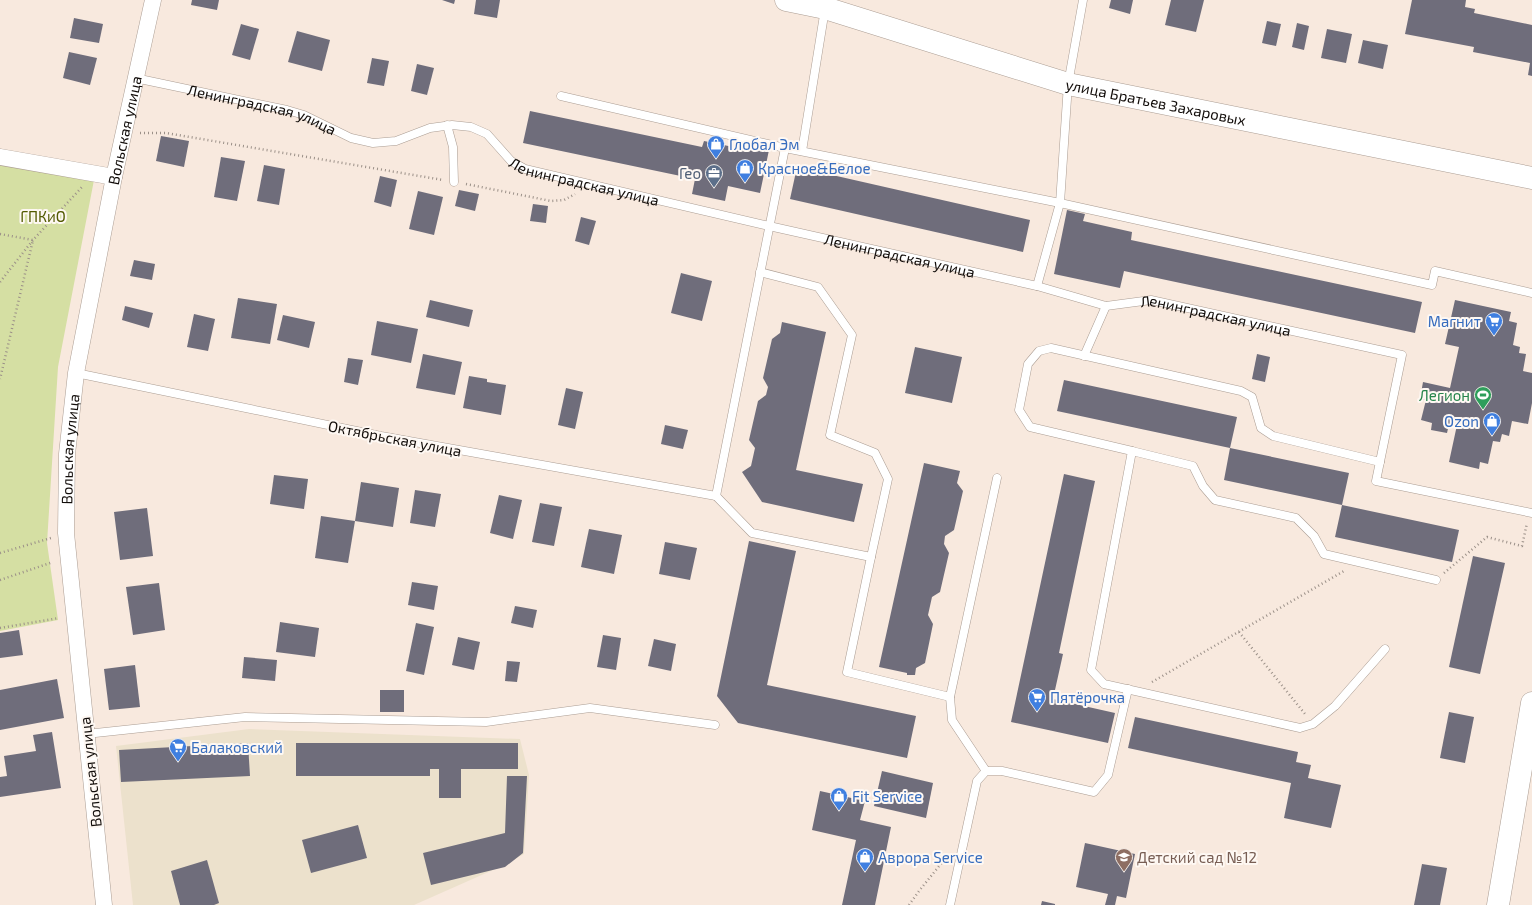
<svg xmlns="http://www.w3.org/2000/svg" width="1532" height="905" font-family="'Exo 2',sans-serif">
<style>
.industrial{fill:#ece1cc}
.green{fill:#d5dfa3}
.building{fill:#6f6d7b}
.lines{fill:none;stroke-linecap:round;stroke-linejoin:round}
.lane-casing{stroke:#ab9d93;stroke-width:9}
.street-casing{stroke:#ab9d93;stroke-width:17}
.secondary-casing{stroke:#ab9d93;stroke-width:23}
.path{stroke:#9b9088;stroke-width:2.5;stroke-dasharray:1 3;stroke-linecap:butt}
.lane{stroke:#fff;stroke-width:8}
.street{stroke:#fff;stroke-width:16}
.secondary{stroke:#fff;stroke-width:22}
.labels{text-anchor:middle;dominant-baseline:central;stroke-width:4;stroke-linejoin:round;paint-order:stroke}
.street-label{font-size:15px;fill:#120d0a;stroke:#fef8f3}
.shop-label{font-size:15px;fill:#366cbe;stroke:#fef8f3;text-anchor:start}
.service-label{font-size:15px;fill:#4e5e75;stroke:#fef8f3;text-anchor:end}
.park-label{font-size:15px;fill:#535b02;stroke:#fef8f3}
.leisure-label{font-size:15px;fill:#27864d;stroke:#fef8f3;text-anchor:end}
.education-label{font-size:15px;fill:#785e54;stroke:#fef8f3;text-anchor:start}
</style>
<rect width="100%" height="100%" fill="#f8e9de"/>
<path class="industrial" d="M249,729L520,739L529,775L524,854L502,866L414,905H133L116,746Z"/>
<path class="green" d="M0,164L94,180L58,367L47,543L58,620L0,631Z"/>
<g class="building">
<path d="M192,0H219L217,10L191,5Z"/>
<path d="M442,0H455L454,4Z"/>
<path d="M476,0H500L497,18L474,14Z"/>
<path d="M1111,0H1133L1130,14L1109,8Z"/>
<path d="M1171,0H1204L1196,32L1165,25Z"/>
<path d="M1412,0H1466L1465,7L1475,9L1474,13L1532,25V76L1528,75L1530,63L1473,52L1474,47L1405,34Z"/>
<path d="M74,18L103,24L99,43L70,38Z"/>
<path d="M1267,21L1281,24L1276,46L1262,43Z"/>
<path d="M1297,23L1309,26L1304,50L1292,47Z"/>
<path d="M241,24L259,29L250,60L232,55Z"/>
<path d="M1327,29L1352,34L1346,63L1321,58Z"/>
<path d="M297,31L330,40L322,71L288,62Z"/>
<path d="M1363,40L1388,45L1383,69L1358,63Z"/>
<path d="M69,52L97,58L90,85L63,78Z"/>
<path d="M372,58L389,61L384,86L367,83Z"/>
<path d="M417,64L434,68L427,95L411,91Z"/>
<path d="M530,111L702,147L704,141L748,150L749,145L769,150L760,193L728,186L725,201L692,194L695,179L523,143Z"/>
<path d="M161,136L189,141L184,167L156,161Z"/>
<path d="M221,157L245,161L237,201L214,197Z"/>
<path d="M264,165L285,169L279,205L257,201Z"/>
<path d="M797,167L1030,220L1023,252L790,199Z"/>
<path d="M380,176L397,180L391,207L374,202Z"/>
<path d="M459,190L479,194L475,211L455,206Z"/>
<path d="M418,191L443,197L434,235L409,229Z"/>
<path d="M533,204L548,206L546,223L530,221Z"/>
<path d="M1067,210L1085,214L1083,221L1132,232L1131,240L1422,302L1415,333L1124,271L1120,288L1054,274Z"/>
<path d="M581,217L596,221L589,245L575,241Z"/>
<path d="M134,260L155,264L152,280L130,276Z"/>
<path d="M681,273L712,281L702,321L671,313Z"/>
<path d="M238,298L277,304L270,344L231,338Z"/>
<path d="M430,300L473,310L469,327L426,317Z"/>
<path d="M1455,300L1511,312L1509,321L1517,323L1513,345L1520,347L1519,353L1526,354L1523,371L1532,373V403L1528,424L1512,421L1509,436L1502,434L1500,442L1493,441L1488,464L1480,462L1479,469L1449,462L1457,425L1449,424L1447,433L1431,430L1432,423L1421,420L1426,400L1420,399L1423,382L1450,388L1459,347L1445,344Z"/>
<path d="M125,306L153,313L149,328L122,320Z"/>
<path d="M194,314L215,319L208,351L187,347Z"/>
<path d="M283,315L315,322L309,348L277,340Z"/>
<path d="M377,321L418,329L411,363L371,355Z"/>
<path d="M782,322L826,332L796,470L863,484L854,522L762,502L742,472L751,466L755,448L749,440L758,401L766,395L768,387L763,378L772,339L780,333Z"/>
<path d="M915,347L962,357L952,403L905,393Z"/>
<path d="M423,354L462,362L455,395L416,388Z"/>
<path d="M1257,354L1270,357L1265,382L1252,379Z"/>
<path d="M348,358L363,360L358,385L344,382Z"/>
<path d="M469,376L487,379V382L506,385L501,415L463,408Z"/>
<path d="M1064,380L1237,417L1230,448L1349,473L1342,505L1224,480L1230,448L1057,411Z"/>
<path d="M566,388L583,392L575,429L558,425Z"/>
<path d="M665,425L688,430L683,449L661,444Z"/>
<path d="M924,463L960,471L957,483L963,491L954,530L945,536L944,544L949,553L940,592L932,597L928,615L933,624L925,663L916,668L915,675H907V673L879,667Z"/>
<path d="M1064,474L1095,481L1059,653L1063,654L1053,699L1115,713L1108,743L1011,722Z"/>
<path d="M274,475L308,479L304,509L270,504Z"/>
<path d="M361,482L399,488L393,527L355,521Z"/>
<path d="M415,490L441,494L435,527L410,523Z"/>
<path d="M499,495L522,500L513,539L490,533Z"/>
<path d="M540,503L562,507L554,546L532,542Z"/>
<path d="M1342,505L1459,530L1452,562L1335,537Z"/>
<path d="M147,508L153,556L120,560L114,512Z"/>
<path d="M321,516L355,521L348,563L315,558Z"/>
<path d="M589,529L622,535L614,574L581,567Z"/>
<path d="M749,541L796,551L767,685L916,716L907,758L738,723L717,696Z"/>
<path d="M665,542L697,548L690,580L659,574Z"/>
<path d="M1473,556L1505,563L1480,674L1449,667Z"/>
<path d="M412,582L438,586L434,610L408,605Z"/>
<path d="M159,583L165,630L133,635L126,587Z"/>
<path d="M515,606L537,610L533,628L511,623Z"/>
<path d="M280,622L319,628L315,657L276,652Z"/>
<path d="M416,623L434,627L424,675L406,671Z"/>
<path d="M19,630L23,655L0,658V633Z"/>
<path d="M603,635L621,638L616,670L597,667Z"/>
<path d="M458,637L480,642L474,670L452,665Z"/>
<path d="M654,639L676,644L671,671L648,666Z"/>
<path d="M244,657L277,660L275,681L242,678Z"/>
<path d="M507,661L520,662L517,682L505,681Z"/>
<path d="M135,665L140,707L109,710L104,669Z"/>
<path d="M57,679L64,718L0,730V690Z"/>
<rect x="380" y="690" width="24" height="22"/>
<path d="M1449,712L1474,717L1465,763L1440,758Z"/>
<path d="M1135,717L1298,752L1296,762L1311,765L1308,778L1341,785L1331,828L1284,818L1291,783L1128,748Z"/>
<path d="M52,732L61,788L0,797V777L7,776L4,756L36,751L33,735Z"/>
<path d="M248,743L250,776L121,782L119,750Z"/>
<path d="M296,743H518V769H461V798H439V769H430V776H296Z"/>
<path d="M882,771L933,783L926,818L874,806Z"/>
<path d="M507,776H527L523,853L505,867L431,885L423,853L505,833Z"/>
<path d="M820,791L865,801L860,820L891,827L875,905H842L856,840L812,830Z"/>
<path d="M358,825L367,858L311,873L302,840Z"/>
<path d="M1085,843L1135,854L1126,898L1117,896L1115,905H1105L1108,894L1076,887Z"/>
<path d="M207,860L219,903L214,905H180L171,871Z"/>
<path d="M1422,864L1447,868L1440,905H1414Z"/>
<path d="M1042,901L1055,904V905H1041Z"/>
</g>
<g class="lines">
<g class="lane-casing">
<g id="lane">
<path id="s1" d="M135,78L287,110L304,115L351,138L373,143L396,141L430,128L452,125L471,127L487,134L511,161L525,169L769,226L1037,286L1106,306L1151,300L1402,355L1376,481L1532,513"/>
<path d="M561,96L785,148L716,496"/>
<path d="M447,125L453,147L454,182"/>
<path d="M785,148L1060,203L1432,285L1435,271L1532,293"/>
<path d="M802,151L825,9"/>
<path d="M1037,286L1060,203L1068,84L1083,0"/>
<path d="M1084,356L1106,306"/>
<path d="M76,373L381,436L716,496"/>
<path d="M1132,451L1193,466L1203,486L1215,500L1296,518L1314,536L1324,554L1436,580"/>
<path d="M1380,462L1273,436L1261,428L1252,397L1241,391L1051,348L1039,351L1028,364L1019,410L1030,427L1132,451L1091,670L1104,684L1300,728L1313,724L1335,706L1385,649"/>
<path d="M716,496L752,533L871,557L888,479L875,453L830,435L852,335L818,287L760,272"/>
<path d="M871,557L847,672L950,697L997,478"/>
<path d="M950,697L952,720L986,771"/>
<path d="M86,734L245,717L486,722L590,708L715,725"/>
<path d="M950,905L977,781L986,771H1002L1094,792L1108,775L1128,689"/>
</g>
</g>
<g class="street-casing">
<g id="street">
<path d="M0,157L114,177"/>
<path id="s2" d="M104,905L66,533L67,454L76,373L114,177L153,0"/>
</g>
</g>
<g class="secondary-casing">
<g id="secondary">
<path id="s3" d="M786,0L825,8L1068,84L1532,178"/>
<path d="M1498,905L1532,703"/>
</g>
</g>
<g class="path">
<path d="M140,133H166L443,180"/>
<path d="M466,184L551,201L564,200L575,194"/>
<path d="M0,234L33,240L0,379"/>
<path d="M0,282L33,240L82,187"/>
<path d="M0,553L51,538"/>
<path d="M1444,573L1487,537L1522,546L1527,523"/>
<path d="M0,580L53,562"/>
<path d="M0,628L59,618"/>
<path d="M1239,632L1305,714"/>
<path d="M1152,682L1344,571"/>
<path d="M909,905L919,891L948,855"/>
</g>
<use href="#lane" class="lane"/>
<use href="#street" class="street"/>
<use href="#secondary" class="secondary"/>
</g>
<defs>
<g id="shop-pin" transform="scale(0.9)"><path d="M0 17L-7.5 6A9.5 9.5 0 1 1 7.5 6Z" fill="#3f7fe0" stroke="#fef8f3"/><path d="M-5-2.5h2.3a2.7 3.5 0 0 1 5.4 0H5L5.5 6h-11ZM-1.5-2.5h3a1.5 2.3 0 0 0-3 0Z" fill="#fff"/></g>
<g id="office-pin" transform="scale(0.9)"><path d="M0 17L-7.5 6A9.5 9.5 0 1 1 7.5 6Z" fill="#5c6f8a" stroke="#fef8f3"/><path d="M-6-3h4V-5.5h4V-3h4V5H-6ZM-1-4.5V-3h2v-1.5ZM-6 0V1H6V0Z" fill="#fff"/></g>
<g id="supermarket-pin" transform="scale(0.9)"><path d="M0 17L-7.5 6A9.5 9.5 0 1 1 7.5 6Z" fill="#3f7fe0" stroke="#fef8f3"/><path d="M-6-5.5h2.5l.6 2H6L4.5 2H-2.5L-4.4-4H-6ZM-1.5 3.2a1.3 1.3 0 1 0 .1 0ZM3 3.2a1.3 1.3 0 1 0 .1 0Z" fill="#fff"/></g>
<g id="stadium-pin" transform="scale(0.9)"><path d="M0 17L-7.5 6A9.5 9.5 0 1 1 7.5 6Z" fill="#2e9e5b" stroke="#fef8f3"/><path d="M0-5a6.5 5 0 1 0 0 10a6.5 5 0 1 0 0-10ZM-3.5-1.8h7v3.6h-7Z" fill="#fff"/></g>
<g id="school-pin" transform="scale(0.9)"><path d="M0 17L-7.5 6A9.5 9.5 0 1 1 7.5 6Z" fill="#8d6e63" stroke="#fef8f3"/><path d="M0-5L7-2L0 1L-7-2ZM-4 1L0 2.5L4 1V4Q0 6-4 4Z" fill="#fff"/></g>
</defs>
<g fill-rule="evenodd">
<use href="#shop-pin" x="716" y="144"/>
<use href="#shop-pin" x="745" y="168"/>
<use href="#office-pin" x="714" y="173"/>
<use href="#supermarket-pin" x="1494" y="321"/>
<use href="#stadium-pin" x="1483" y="395"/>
<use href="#shop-pin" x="1492" y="421"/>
<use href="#supermarket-pin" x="1037" y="697"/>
<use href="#supermarket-pin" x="178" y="747"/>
<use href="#shop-pin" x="839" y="796"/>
<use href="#shop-pin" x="865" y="857"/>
<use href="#school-pin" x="1124" y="857"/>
</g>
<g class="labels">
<g class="street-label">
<text stroke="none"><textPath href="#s3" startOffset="384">улица Братьев Захаровых</textPath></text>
<text stroke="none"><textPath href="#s1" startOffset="131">Ленинградская улица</textPath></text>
<text stroke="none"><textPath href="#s2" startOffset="782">Вольская улица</textPath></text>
<text stroke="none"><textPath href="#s1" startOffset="479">Ленинградская улица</textPath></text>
<text stroke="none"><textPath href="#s1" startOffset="803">Ленинградская улица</textPath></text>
<text stroke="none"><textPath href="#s1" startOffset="1127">Ленинградская улица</textPath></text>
<text transform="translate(395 438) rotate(11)">Октябрьская улица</text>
<text stroke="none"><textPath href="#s2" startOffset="458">Вольская улица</textPath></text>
<text transform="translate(90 772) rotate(-96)">Вольская улица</text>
</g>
<g class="shop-label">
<text x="729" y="144">Глобал Эм</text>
<text x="758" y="168">Красное&amp;Белое</text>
<text x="1481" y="321" text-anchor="end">Магнит</text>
<text x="1479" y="421" text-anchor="end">Ozon</text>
<text x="1050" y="697">Пятёрочка</text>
<text x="191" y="747">Балаковский</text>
<text x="852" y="796">Fit Service</text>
<text x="878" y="857">Аврора Service</text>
</g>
<g class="service-label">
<text x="701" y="173">Гео</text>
</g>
<g class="park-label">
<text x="43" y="216">ГПКиО</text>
</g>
<g class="leisure-label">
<text x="1470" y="395">Легион</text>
</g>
<g class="education-label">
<text x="1137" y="857">Детский сад №12</text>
</g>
</g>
</svg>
